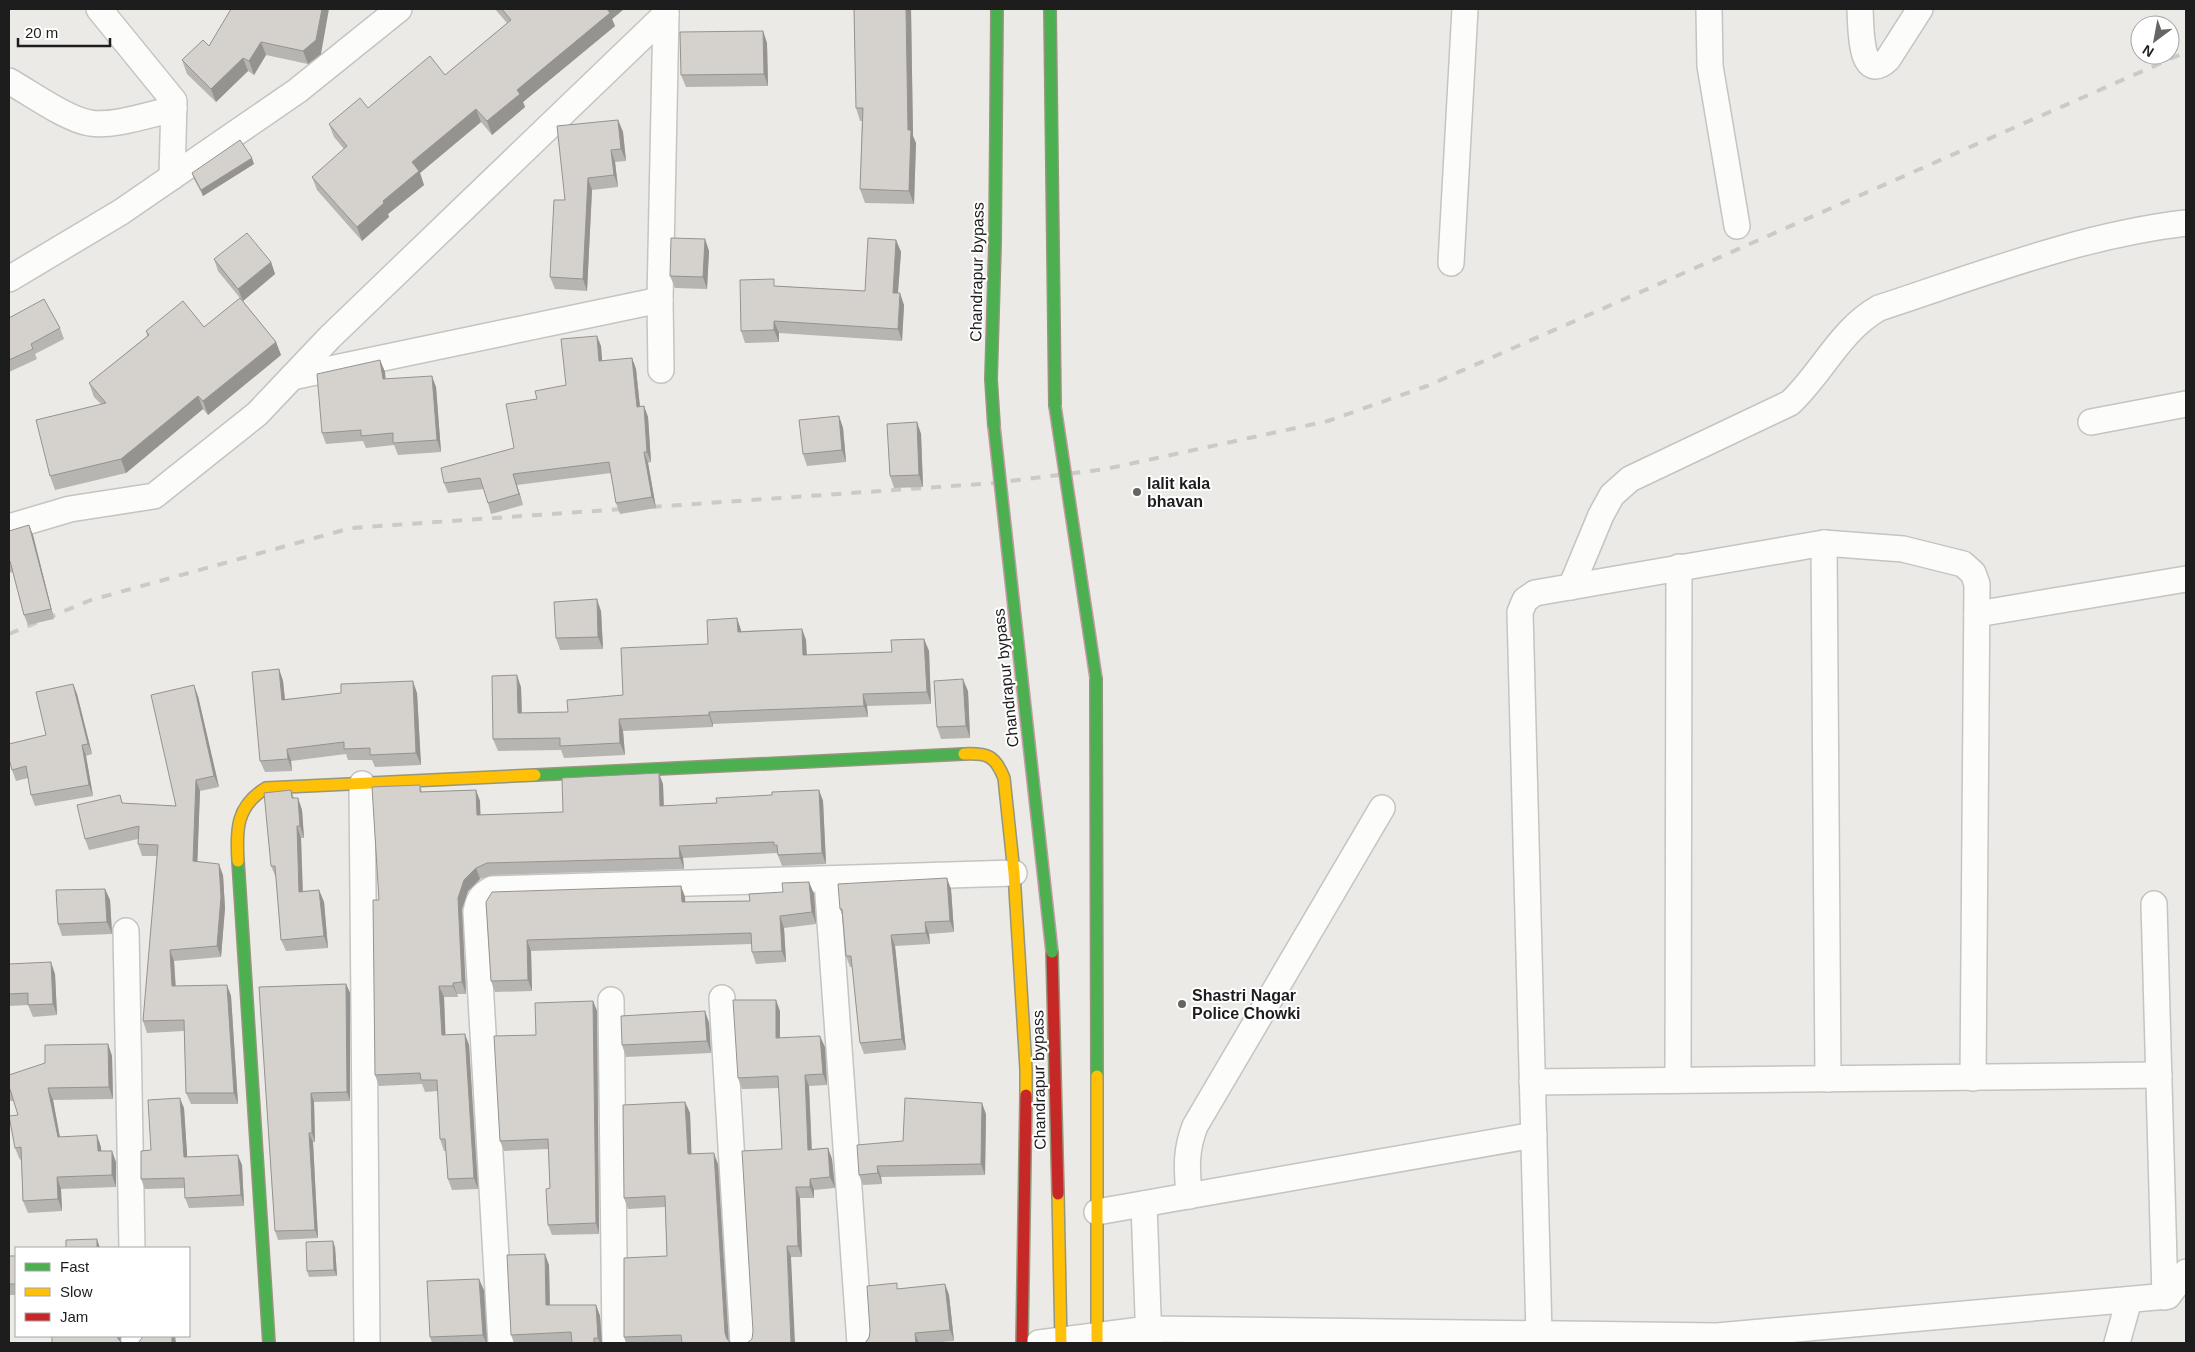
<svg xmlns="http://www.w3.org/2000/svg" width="2195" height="1352" font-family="Helvetica,sans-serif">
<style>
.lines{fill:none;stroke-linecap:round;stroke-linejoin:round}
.street-casing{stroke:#c4c4c2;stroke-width:28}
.fast-casing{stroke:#94967d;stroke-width:14}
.slow-casing{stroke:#94967d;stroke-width:14}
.jam-casing{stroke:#94967d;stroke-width:14}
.street{stroke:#fcfcfb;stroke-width:25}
.fast{stroke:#4caf50;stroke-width:11}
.slow{stroke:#ffc107;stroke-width:11}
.jam{stroke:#c62828;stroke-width:11}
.rail{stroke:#cacac9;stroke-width:4;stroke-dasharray:10 10;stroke-linecap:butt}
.fast-bridge-casing{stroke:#c49aa6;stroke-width:14;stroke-linecap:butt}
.fast-bridge{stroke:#4caf50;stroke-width:11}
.wall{fill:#b7b5b1}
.shaded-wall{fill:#959390}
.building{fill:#d5d2ce;stroke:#959390}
.poi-dot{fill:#656563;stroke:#fff;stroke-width:2}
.labels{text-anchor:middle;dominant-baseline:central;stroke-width:4;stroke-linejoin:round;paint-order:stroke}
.street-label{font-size:16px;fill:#1d1d1d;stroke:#fff}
.poi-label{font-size:16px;font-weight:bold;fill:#1d1d1d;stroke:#fff;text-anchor:start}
</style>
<rect width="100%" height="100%" fill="#eceae6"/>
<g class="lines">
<g class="street-casing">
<g id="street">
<path d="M99,9L174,101L172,177"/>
<path d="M1709,9L1710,66L1737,226"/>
<path d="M1860,9C1861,23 1859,87 1888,59L1920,9"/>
<path d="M9,81C30,93 68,120 90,123C114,127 150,114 174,109"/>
<path d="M1451,263L1465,9"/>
<path d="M9,279L121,212L297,91L399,9"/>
<path d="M661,370L660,300L666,14"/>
<path d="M292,377L660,300"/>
<path d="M2091,422L2186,404"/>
<path d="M9,527L70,509L154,496L257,414L330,337L666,14V9"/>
<path d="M1824,543L1828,1079"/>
<path d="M1571,587L1601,515L1612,495L1630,479L1790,403C1822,373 1840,330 1879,308C1980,275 2081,235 2186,223"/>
<path d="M1977,614L2186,579"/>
<path d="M362,784L367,1343"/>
<path d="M827,880L860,1343"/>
<path d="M2154,904L2165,1297"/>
<path d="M126,931L132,1248"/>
<path d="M722,998L743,1343"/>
<path d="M611,1000L615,1343"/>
<path d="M1678,1080L1679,567"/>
<path d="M1532,1082L2159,1075"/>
<path d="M1189,1196C1187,1169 1185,1152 1195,1126L1382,808"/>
<path d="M1144,1204L1149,1343"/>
<path d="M1097,1212L1534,1135"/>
<path d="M1539,1334L1520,612L1525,600L1535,593L1824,543L1903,549L1963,564L1973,573L1977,584L1973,1078"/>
<path d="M134,1336V1343"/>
<path d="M501,1343L476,912C478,900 481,895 492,889L1014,873"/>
<path d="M1039,1343L1149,1329L1717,1336L2168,1296L2186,1272"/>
<path d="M2117,1343L2129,1300"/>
</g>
</g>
<g class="fast-casing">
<g id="fast">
<path d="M1050,9L1055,406"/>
<path d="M994,426L991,379L995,244L997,9"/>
<path d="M1096,678L1097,1076"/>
<path d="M535,775L964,754"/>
<path d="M238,861L269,1343"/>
</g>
</g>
<g class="slow-casing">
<g id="slow">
<path d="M964,754C987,753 995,755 1004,778L1014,873L1026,1069V1095"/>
<path d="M238,861C236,830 236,806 266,788L535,775"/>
<path d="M1097,1076V1343"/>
<path d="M1058,1194L1061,1343"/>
</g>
</g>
<g class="jam-casing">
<g id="jam">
<path d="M1052,952L1058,1194"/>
<path d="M1022,1343L1026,1095"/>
</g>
</g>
<use href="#street" class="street"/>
<use href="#fast" class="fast"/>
<use href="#slow" class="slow"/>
<use href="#jam" class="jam"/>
<path class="rail" d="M9,634L91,600L351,528L995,483L1106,469L1328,421L1427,386L2186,52"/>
<g class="fast-bridge-casing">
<g id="fast-bridge">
<path d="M1055,406L1096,678"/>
<path d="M994,426L1052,952"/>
</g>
</g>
<use href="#fast-bridge" class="fast-bridge"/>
</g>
<g class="wall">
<path d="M231,9L321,54L308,64L266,55L254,75L248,71L216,102L187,74L182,60L209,46Z"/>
<path d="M495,9H624L612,19L615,26L523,102L525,107L492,135L481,122L420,173L424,185L388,214L389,217L362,241L317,190L312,177L344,149L334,137L329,124L368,108L445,75L507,23Z"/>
<path d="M854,9H911L913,136L916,143L914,204L865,203L860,189L862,121H860L856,108Z"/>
<path d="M763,31L767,43L768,86L686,87L681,75Z"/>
<path d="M618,120L623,132L626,161L615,162L618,187L592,190L587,291L555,289L550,277L565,200Z"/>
<path d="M254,164L203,196L194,179L192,173Z"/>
<path d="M705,239L709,251L707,289L675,288L670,276Z"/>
<path d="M896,240L901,252L898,293L904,305L902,341L779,333V342L745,343L741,331L776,286L865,291Z"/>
<path d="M214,259L271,262L275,274L243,301L276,342L281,355L208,415L203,409L126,473L55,490L50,476L101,404L94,397L89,383L147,336L146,331L204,327L240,298L218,271Z"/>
<path d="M9,318L60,328L64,339L35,354L37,359L9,372Z"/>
<path d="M601,346L602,361L632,358L636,369L640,406H644L648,417L651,462L648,463L656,508L620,514L616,503L611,473L517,485L523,505L491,514L484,489L448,493L444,483L514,448L537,399L566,385Z"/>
<path d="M380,360L385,372V379L436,387L441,452L398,455L394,445L366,448L363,441L326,444L322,433Z"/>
<path d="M839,416L843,428L846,462L807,466L803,454Z"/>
<path d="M917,422L921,434L923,487L894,488L890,476Z"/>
<path d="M9,531L33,535L54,619L28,625L24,615L13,572L9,573Z"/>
<path d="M601,611L603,649L560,650L556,638Z"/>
<path d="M737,618L741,631L802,629L806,640L807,655L892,652L924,639L929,651L931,704L867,706L868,717L713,724V727L623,731L625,755L564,758L561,750L498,751L493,739L521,687L522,713L568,712L623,695L708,644Z"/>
<path d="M279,669L283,681L285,699L417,693L421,765L375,767L372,760H348L346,754L291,761L292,771L265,772L260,761Z"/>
<path d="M73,684L77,694L92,754L86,756L93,796L35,806L31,795L28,778L16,781L12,770L46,735Z"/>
<path d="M968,691L970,738L941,739L937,727Z"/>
<path d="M198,696L219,787L200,791L197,862L223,875L225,908L221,957L174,961L176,986L227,985L231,996L238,1104H191L186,1093L184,1031L147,1033L143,1021L157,856H142L138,844V839L89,850L85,839L120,795L123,804L176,806Z"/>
<path d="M663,784L664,806L717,803L772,795L819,790L823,801L826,864L782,866L777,853L683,858L684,869L492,875L480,879L468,891L462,909L466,994H457L458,997H444L445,1035L465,1034L469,1045L478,1189L452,1190L448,1179L446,1151H444L440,1139L438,1091L425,1092L422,1084L379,1086L375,1075L420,785L422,792L476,790L480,801V815L563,812Z"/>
<path d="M291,790L294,798H298L302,810L304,838H301L303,891L319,890L324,902L328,948L286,951L281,940L276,878L271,866Z"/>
<path d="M809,882L814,894L816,924L784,928L786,962L756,964L752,952V944L531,951L532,991L495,992L491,981L486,902L681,886L685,897V902L750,901L783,892Z"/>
<path d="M105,889L110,900L112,934L62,936L58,924Z"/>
<path d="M951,889L954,932L929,934L930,944L895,946L906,1050L864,1054L860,1043L852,967H850L846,956L842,915L840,909Z"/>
<path d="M9,964L55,974L57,1015L33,1017L28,1005L9,1006Z"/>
<path d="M346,984L350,993V1101L314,1102L315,1142H313L318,1238L278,1240L275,1231L259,987Z"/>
<path d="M593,1001L597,1011L599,1234L552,1235L548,1225L550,1188L548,1149L504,1151L500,1141L536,1035Z"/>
<path d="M705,1011L709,1023L711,1053L626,1057L622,1045Z"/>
<path d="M780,1011V1038L825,1047L827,1085L809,1086L812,1149L828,1148L832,1159L835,1188L814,1190V1198H800L802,1257H791L752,1339L782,1149L779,1088L742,1089L738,1078Z"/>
<path d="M108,1044L112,1056L113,1099L53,1100L60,1137L101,1147V1151L116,1162V1187L61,1189L62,1211L28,1213L23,1201L21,1159L20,1160L15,1148L18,1115L14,1101H9V1075Z"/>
<path d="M685,1102L690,1113L691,1154L718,1164L728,1341L731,1343H626L624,1337L667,1256L665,1207L628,1209L624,1198Z"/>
<path d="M184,1108L187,1157L242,1165L244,1206L189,1208L185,1198V1188L145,1189L141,1179L151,1150Z"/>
<path d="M986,1114L985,1175L881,1177L882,1184L863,1185L859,1175L903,1141Z"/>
<path d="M335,1247L337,1276L309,1277L307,1271Z"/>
<rect x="9" y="1256" width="7" height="39"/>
<path d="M549,1265L550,1305H596L600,1316L602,1343H514L511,1335Z"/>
<path d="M945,1284L949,1295L954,1341L928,1343H865L898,1289Z"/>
<path d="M484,1290L487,1343H432L430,1337Z"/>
</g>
<g class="shaded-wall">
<path d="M322,9H329L321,54L308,64L303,51Z"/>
<path d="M606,9H624L612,19L615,26L523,102L525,107L492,135L487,121L517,90Z"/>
<path d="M906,9H911L913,136L916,143L914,204L909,191Z"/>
<path d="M763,31L767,43L768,86L764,74Z"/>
<path d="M261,42L266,55L254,75L249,61Z"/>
<path d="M243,58L248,71L216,102L211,89Z"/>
<path d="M476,109L481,122L420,173L424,185L388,214L389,217L362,241L357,227L383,201L412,162Z"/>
<path d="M618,120L623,132L626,161L621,149Z"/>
<path d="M611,150L615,162L618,187L614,175Z"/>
<path d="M252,158L254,164L203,196L201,190Z"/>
<path d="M588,178L592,190L587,291L583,279Z"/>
<path d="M705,239L709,251L707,289L703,277Z"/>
<path d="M896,240L901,252L897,304L893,293Z"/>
<path d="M271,262L275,274L243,301L238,289Z"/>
<path d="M900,293L904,305L902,341L898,329Z"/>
<path d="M774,321L779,333V342L774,330Z"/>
<path d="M597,336L601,346L603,372L599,361Z"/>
<path d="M276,342L281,355L208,415L203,401Z"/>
<path d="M632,358L636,369L641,417L637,407Z"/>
<path d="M380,360L385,372L387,391L383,379Z"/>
<path d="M432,376L436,387L441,452L437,440Z"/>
<path d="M198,396L203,409L126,473L121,459Z"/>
<path d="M644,406L648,417L651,462L647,452Z"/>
<path d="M839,416L843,428L846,462L842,450Z"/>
<path d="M917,422L921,434L923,487L919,475Z"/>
<path d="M644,452L648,463L656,508L652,497Z"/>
<path d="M513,474L517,485L523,505L519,494Z"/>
<path d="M29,525L33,535L54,619L51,609Z"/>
<path d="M597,599L601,611L603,649L598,637Z"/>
<path d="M737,618L741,630L742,643L738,632Z"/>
<path d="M802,629L806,640L807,667L803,655Z"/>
<path d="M924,639L929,651L931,704L927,692Z"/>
<path d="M279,669L283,681L286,711L282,700Z"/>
<path d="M517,675L521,687L522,725L518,713Z"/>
<path d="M963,679L968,691L970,738L966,726Z"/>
<path d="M413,681L417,693L421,765L416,753Z"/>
<path d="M73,684L77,694L92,754L88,744Z"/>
<path d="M194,685L198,696L219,787L214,776Z"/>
<path d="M863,694L867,706L868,717L864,706Z"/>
<path d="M709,712L713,724V727L709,715Z"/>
<path d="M619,719L623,731L625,755L620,743Z"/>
<path d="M82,745L86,756L93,796L89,785Z"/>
<path d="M287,749L291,761L292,771L288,759Z"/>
<path d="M659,773L663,784L664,817L660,806Z"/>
<path d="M196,780L200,791L197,873L193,861Z"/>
<path d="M476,790L480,801L481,826L477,815Z"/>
<path d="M819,790L823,801L826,864L822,853Z"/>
<path d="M298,798L302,810L304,838L300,826Z"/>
<path d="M297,826L301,838L303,904L299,892Z"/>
<path d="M679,846L683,858L684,869L680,858Z"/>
<path d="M219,864L223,875L225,908L221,957L217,946Z"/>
<path d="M476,868L480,879L468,891L462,909L466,994L462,982L458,898L464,880Z"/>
<path d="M947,878L951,889L954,932L950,921Z"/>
<path d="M809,882L814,894L816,924L812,912Z"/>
<path d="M681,886L685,897L686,914L682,902Z"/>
<path d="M105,889L110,900L112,934L107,922Z"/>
<path d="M319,890L324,902L328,948L324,936Z"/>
<path d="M780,916L784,928L786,962L782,951Z"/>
<path d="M925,922L929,934L930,944L926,933Z"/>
<path d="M891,935L895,946L906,1050L902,1039Z"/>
<path d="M527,940L531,951L532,991L528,980Z"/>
<path d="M170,950L174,961L176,998L172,986Z"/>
<path d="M51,962L55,974L57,1015L53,1004Z"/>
<path d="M453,983L457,994L458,997L453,986Z"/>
<path d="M346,984L350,993V1101L347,1092Z"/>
<path d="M227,985L231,996L238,1104L234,1093Z"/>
<path d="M439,986L444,997L446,1046L442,1035Z"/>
<path d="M776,1000L780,1011V1049L776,1038Z"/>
<path d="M593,1001L597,1011L599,1234L596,1223Z"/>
<path d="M705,1011L709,1023L711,1053L707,1041Z"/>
<path d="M465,1034L469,1045L478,1189L474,1178Z"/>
<path d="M820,1036L825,1047L827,1085L823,1074Z"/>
<path d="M108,1044L112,1056L113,1099L109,1087Z"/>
<path d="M805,1075L809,1086L812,1161L808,1150Z"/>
<path d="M48,1088L53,1100L62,1149L58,1137Z"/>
<path d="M311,1093L314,1102L315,1142L312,1133Z"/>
<path d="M180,1098L184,1108L188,1168L184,1157Z"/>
<path d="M685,1102L690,1113L692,1165L688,1154Z"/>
<path d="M982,1103L986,1114L985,1175L981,1164Z"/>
<path d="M309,1133L313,1142L318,1238L315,1230Z"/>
<path d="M97,1135L101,1147L102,1163L98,1151Z"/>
<path d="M828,1148L832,1159L835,1188L830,1177Z"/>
<path d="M112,1151L116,1162V1187L112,1175Z"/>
<path d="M714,1153L718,1164L729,1343L725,1333Z"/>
<path d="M238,1155L242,1165L244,1206L241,1195Z"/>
<path d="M877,1166L881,1177L882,1184L878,1173Z"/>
<path d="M57,1177L61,1189L62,1211L58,1199Z"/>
<path d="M810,1179L814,1190V1198L810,1187Z"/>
<path d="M796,1187L800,1198L802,1257L798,1246Z"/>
<path d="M97,1239L100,1248H97Z"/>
<path d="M333,1241L335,1247L337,1276L334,1270Z"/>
<path d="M787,1246L791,1257L795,1343H791Z"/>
<path d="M545,1254L549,1265L550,1316L546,1305Z"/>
<path d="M479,1279L484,1290L487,1343H486L483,1335Z"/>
<path d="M945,1284L949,1295L954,1341L950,1330Z"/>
<path d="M596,1305L600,1316L602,1343H600L598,1338Z"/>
<path d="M915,1333L919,1343H916Z"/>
<path d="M117,1336H121L120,1343Z"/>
<path d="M172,1336H175L176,1343H172Z"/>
</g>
<g class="building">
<path d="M231,9H322L316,40L303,51L261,42L249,61L243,58L211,89L182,60L203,40L209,46Z"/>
<path d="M502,9H607L610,13L517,90L520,94L487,121L476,109L412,162L419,171L383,201L384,203L357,227L312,177L347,146L329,124L360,98L368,108L430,56L445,75L511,20Z"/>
<path d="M854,9H906L908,130H911L909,191L860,189L863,108H856Z"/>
<path d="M763,31L764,74L681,75L680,32Z"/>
<path d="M618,120L621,149L611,150L614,175L588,178L583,279L550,277L554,200H565L557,126Z"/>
<path d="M240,140L252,158L201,190L192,173Z"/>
<path d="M247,233L271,262L238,289L214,259Z"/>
<path d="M671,238L705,239L703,277L670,276Z"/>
<path d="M868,238L896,240L893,293H900L898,329L774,321V330L741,331L740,280L774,279V286L865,291Z"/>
<path d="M240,298L276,342L203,401L198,396L121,459L50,476L36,420L106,403L89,383L149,335L146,331L183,301L204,327Z"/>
<path d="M44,299L60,328L31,344L33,349L9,360V318Z"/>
<path d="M597,336L599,361L632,358L637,407L644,406L647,452H644L652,497L616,503L609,462L513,474L519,494L488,503L480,478L444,483L441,468L514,448L506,404L537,399L535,391L566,385L561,339Z"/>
<path d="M380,360L383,379L432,376L437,440L393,443V433L361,436V430L322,433L317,374Z"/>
<path d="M839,416L842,450L803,454L799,420Z"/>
<path d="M917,422L919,475L890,476L887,424Z"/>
<path d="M29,525L51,609L24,615L10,561L9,562V531Z"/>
<path d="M597,599L598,637L556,638L554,602Z"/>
<path d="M737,618L738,632L802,629L803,655L892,652L891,640L924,639L927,692L863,694L864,706L709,712V715L619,719L620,743L560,746V738L493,739L492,676L517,675L518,713L568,712L567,700L623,695L621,648L708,644L707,620Z"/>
<path d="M279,669L282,700L341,693V684L413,681L416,753L370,755V748L344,749V742L287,749L288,759L260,761L252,672Z"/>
<path d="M963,679L966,726L937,727L934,681Z"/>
<path d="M73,684L88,744L82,745L89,785L31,795L26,766L12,770L9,759V744L46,735L36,692Z"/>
<path d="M194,685L214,776L196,780L193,861L219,864L221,897L217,946L170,950L172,986L227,985L234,1093H186L184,1020L143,1021L158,845L138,844L139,826L85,839L77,805L120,795L122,803L176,806L151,695Z"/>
<path d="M659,773L660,806L717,803L716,798L772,795V792L819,790L822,853L778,855L777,845H774V842L679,846L680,858L487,863L476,868L464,880L458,898L462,982L453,983V986H439L442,1035L465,1034L474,1178L448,1179L445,1139H440L437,1080H421L420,1073L375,1075L373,900H379L372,787L420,785V792L476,790L477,815L563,812L562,778Z"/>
<path d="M291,790L292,798H298L300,826H297L299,892L319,890L324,936L281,940L275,866H271L264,793Z"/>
<path d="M947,878L950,921L925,922L926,933L891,935L902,1039L860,1043L851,956H846L842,909H840L838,884Z"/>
<path d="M809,882L812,912L780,916L782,951L752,952L751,933L527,940L528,980L491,981L486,902L492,892L681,886L682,902L750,901L749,894L783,892L782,883Z"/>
<path d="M105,889L107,922L58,924L56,890Z"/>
<path d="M51,962L53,1004L28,1005V993L9,994V964Z"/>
<path d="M346,984L347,1092L311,1093L312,1133H309L315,1230L275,1231L259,987Z"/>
<path d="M733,1000H776V1038L820,1036L823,1074L805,1075L808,1150L828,1148L830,1177L810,1179V1187H796L798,1246H787L791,1343H747L752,1339L753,1331L742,1151L782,1149L778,1076L738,1078Z"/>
<path d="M593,1001L596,1223L548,1225L546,1189L550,1188L548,1139L500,1141L494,1036L536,1035L535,1003Z"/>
<path d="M705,1011L707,1041L622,1045L621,1016Z"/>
<path d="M108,1044L109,1087L48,1088L58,1137L97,1135L98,1151H112V1175L57,1177L58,1199L23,1201L21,1147L15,1148L9,1116L18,1115L10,1089H9V1075L45,1063V1045Z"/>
<path d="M180,1098L184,1157L238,1155L241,1195L185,1198L184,1178L141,1179V1151L151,1150L148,1100Z"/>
<path d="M905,1098L982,1103L981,1164L877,1166L878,1173L859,1175L857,1145L903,1141Z"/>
<path d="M685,1102L688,1154L714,1153L725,1333L727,1339L731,1343H682L681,1335L624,1337V1258L667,1256L665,1196L624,1198L623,1105Z"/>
<path d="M97,1239V1248H66V1240Z"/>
<path d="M333,1241L334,1270L307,1271L306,1242Z"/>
<path d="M545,1254L546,1305H596L598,1338H594V1343H572L571,1332L511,1335L507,1255Z"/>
<rect x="9" y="1256" width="7" height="28"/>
<path d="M479,1279L483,1335L430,1337L427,1281Z"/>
<path d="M897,1283V1289L945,1284L950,1330L915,1333L916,1343H865L869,1338L870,1331L867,1286Z"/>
<path d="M52,1336H117L118,1339L122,1343H52Z"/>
<path d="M143,1336H172V1343H138L142,1338Z"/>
</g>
<g class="poi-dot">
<circle cx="1137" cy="492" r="5"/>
<circle cx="1182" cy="1004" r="5"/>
</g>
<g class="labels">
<g class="street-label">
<text transform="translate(977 272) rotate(-89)">Chandrapur bypass</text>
<text transform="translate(1006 678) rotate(-96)">Chandrapur bypass</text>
<text transform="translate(1039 1080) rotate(-91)">Chandrapur bypass</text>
</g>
<g class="poi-label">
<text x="1147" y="483">lalit kala<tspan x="1147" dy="18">bhavan</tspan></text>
<text x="1192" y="995">Shastri Nagar<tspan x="1192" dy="18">Police Chowki</tspan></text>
</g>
</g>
<rect width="2195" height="1352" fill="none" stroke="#1d1d1d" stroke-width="20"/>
<rect x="15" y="1247" width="175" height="90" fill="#ffffff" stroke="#a5a5a5"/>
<rect x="25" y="1263" width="25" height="8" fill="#4caf50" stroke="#a5a5a5"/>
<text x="60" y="1272" font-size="15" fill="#1d1d1d">Fast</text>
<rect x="25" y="1288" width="25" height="8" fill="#ffc107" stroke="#a5a5a5"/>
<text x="60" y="1297" font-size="15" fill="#1d1d1d">Slow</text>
<rect x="25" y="1313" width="25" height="8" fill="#c62828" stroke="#a5a5a5"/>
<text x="60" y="1322" font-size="15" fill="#1d1d1d">Jam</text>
<g transform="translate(2155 40) rotate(212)"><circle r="24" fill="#ffffff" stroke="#a5a5a5"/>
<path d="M0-4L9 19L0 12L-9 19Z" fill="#656563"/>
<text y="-8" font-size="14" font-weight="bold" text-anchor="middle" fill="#1d1d1d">N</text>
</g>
<path d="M18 38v8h92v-8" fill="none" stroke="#1d1d1d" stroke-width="2.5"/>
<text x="25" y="38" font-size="15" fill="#1d1d1d" stroke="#ffffff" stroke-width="4" paint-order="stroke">20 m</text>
</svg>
